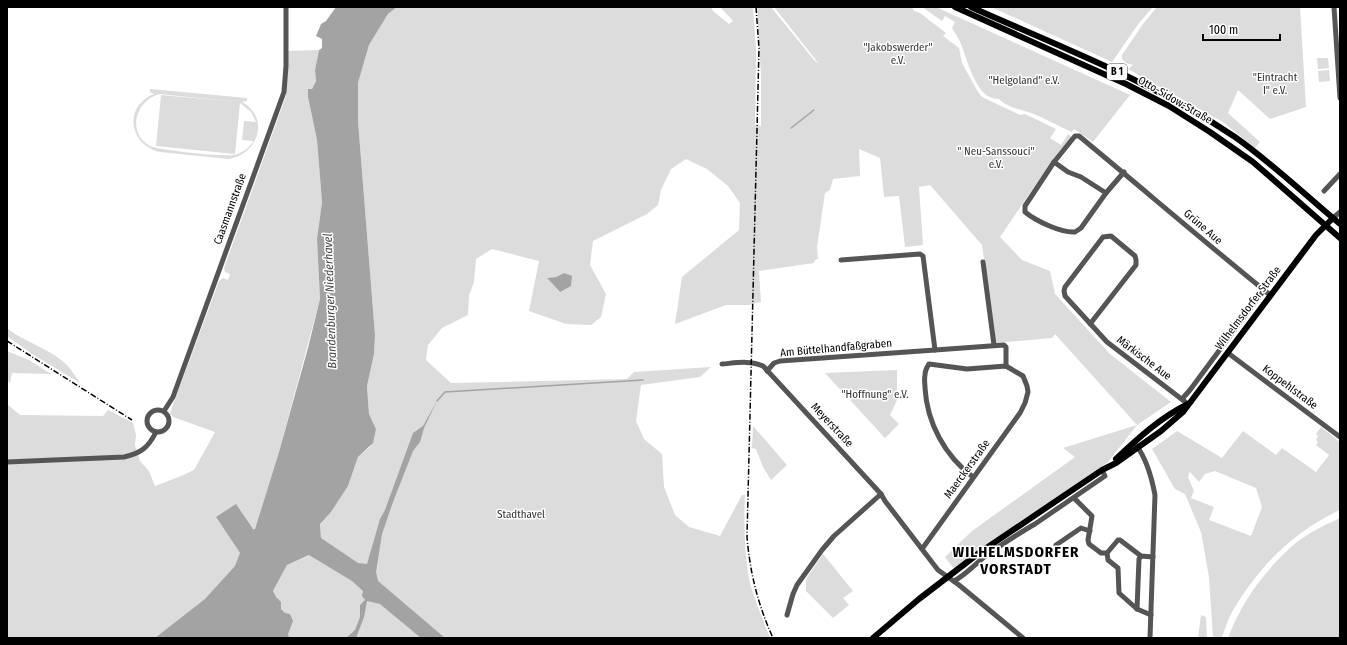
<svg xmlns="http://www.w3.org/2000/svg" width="1347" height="645" font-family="'Fira Sans Condensed',sans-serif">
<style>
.green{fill:#dcdcdc;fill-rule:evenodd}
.water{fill:#a3a3a3}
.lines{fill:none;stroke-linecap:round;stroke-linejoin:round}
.stream{stroke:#a3a3a3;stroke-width:1.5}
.minor{stroke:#555;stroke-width:5}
.major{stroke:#000;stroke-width:6}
.rail{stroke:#000;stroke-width:1.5;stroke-dasharray:6 2 1 2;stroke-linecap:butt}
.labels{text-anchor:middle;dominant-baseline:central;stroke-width:3;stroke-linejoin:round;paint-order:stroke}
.shield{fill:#fff;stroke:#4c4c4c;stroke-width:1}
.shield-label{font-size:10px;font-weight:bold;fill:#000}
.park-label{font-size:11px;fill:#333;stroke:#fff}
.street-label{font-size:11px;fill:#000;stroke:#fff}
.water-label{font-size:12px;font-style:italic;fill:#444;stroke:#fff}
.district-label{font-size:15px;font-weight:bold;letter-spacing:1px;fill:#000;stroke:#fff}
</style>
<rect width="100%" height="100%" fill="#fff"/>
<g class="green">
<path d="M397,7H711L713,11L729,24L733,21L720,7H753L756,50L755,125L761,126V76L757,7H771L814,60L819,64L774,7H912L914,11L920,13L946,33L943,36L959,48L962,63L978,92L982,97L1020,115L1025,114L1056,129L1050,138L1061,145L1068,134L1072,137L1053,159L1000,237L1022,260L1050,271L1055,294L1110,354L1171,402L1137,425L1108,462L990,542L954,569L945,557L972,531L1075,457L1063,448L1137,425L1055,334L1052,338L995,343L982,245L930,185L919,187L923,245L905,247L899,196L884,197L880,158L859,149L860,176L833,179L830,190L825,193L817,247L818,259L815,260L814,263L759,271L761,302L749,305H726L675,324L682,277L739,230L740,203L728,186L707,169L686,159L671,169L661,190L658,205L647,214L593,241L590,265L606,294L601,317L591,325L566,324L529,311L539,261L492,249L476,259L474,282L469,296L468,315L442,328L428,345L426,360L451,383L627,379L634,372L711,367L700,377L641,385L636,421L644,439L662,454L664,487L675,515L689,527L720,536L742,495H745C744,521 744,547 748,573C751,593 763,619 770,638H7V404L20,415L103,416L108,410L133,423L136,435L135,445L140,461L149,471L155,486L181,476L194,470L215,432L173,417L170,413L219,281L223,278L228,280L230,274L225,272L224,268L286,96L288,51L319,50L315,70L316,81L312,89H308V97L317,140L322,202L317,239L320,299L279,452L255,529L216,517L240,553L273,591L287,565L308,556L321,537L320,524L331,512L348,486L358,457L370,447L376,429L369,414L367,386L374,354L375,335L358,121V83L369,45L388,14ZM564,273L560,292L547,278L556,277Z"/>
<path d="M922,7H936L1130,95L1093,142L1074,129L1072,132C1058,126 1045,118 1031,113C1020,109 1008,108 999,99C976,100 968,61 961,44C959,39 955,33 952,28L955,22L945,16L942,21Z"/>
<path d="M991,7H1153L1139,23L1112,62Z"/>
<path d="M1157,7H1300L1306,107L1270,119L1238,90L1228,113L1260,142L1255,148L1223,122L1128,69L1133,65L1126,63L1122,59V55L1143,24Z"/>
<path d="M1317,58H1328L1329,68L1318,69Z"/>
<path d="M1329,70L1330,81L1319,82L1318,71Z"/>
<path d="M150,89L247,98V101L242,102C270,117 259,154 229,159L160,152C129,145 123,106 154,94L150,92ZM159,94L238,102L161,95L156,146L235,154L240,103L251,112L256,122L244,121L242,140L253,141V142C248,149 241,154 233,155C222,157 159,150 150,146C126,132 136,101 159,94Z"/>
<path d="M7,328C25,343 50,348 67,365C72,370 75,377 80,383L32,354L7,336Z"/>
<path d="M7,351L29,360L51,374L12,373L10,383L7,380Z"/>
<path d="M897,370V400L890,415L899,424L885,438L825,373Z"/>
<path d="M753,426L787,465L771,480L763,467L756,449L752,448Z"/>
<path d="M1321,427L1340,442V510C1303,527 1273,553 1249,586C1244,593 1239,600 1235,607C1229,616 1225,628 1222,638H1213L1209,577L1201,532L1185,494L1175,489L1152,449L1177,431L1222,458L1243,431L1276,455L1282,448L1316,472L1329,455L1316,445L1318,442L1316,440L1318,436L1316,434ZM1215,471L1256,488L1262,507L1251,536L1209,520L1214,507L1191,498L1194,491L1188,477L1190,472L1199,482L1205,474Z"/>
<path d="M1340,518V638H1228C1241,602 1267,567 1297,542C1310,532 1325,525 1340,518Z"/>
<path d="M823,554L853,591L843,598L849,605L833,618L806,591V579Z"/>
<path d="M1201,615L1206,617L1207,638H1198Z"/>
</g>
<g class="water">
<path d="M336,7H397L388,14L369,45L358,83V121L375,335L374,354L367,386L369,414L376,429L373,443L358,457L348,486L331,512L320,524L321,538L358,563L367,564L380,519L385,510L413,433L423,426L437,401L424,428L420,442L413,451L393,502L382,534L376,572L378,581L445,638H421L380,604L367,601L364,617L356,638H346L355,630L360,617V605L365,600L362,596L363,591L352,581L309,555L287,565L273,591L276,597L281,602V609L285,613L290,614L293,621L288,634L289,638H155L205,599L235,566L240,553L216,517L236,504L253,529H255L279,452L308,348L320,299L317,239L322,202L317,140L308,97V89H312L316,81L315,70L319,50L322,48V39L316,36L321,24L326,21Z"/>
<path d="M564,273L572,276L571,286L560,292L547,278L556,277Z"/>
</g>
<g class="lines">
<g class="stream">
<path d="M791,128L814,110"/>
<path d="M437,401L445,392L643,380"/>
</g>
<g class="minor">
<path d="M1334,7L1340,98"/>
<path d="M1054,162L1068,172L1081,177L1106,193"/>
<path d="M1124,172L1106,193L1081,228L1075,232C1061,233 1036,221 1025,212V206L1054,162L1075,136H1079C1143,189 1206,243 1270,295"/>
<path d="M1324,191L1340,174"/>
<path d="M1333,218L1340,212"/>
<path d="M841,260L920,254L923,256L935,350L1004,345L1006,347V366"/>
<path d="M983,262L994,345"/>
<path d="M1090,324L1136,265V260L1135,256L1111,236L1103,237L1065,287L1064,291L1065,296L1107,342L1188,404"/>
<path d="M1228,353L1340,437"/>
<path d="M722,364C735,363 750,360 763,366L881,494L885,501L938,570L959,585L1023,638"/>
<path d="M767,371L774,363L780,361L935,350"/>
<path d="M1182,399L1190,390L1264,290"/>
<circle cx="158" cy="421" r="11"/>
<path d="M164,411L173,397L284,92L286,66V7"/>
<path d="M1136,445C1146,458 1152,479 1155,495L1150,638"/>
<path d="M7,462L124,457C141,453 148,448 156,432"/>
<path d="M1074,498L1092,516L1088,540L1089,544L1101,553H1107L1108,560L1118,568L1119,593L1137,609L1151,615"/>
<path d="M1056,545L1081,528L1090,531"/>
<path d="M922,549L1020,413L1025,403L1028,392L1027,386L1023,376L1006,366L967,369L929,364C927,367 925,372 925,375C924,379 925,384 925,388C927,423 945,456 973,477"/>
<path d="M1107,553L1118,540H1120L1141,556L1153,557"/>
<path d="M954,581C967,574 976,563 988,554C1003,544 1019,533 1035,524L1105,476L1102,470"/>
<path d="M1137,609L1139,559L1141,556"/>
<path d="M787,615L793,594L797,585L822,550L834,536L881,494"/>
</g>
<g class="major">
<path d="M955,7L1126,84L1169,106L1210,132L1253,162L1340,238"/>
<path d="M971,7C1060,47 1154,82 1235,137C1272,163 1305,195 1340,224"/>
<path d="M1116,459C1137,439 1161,417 1188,404"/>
<path d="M873,638L919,599L979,553L1102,470L1116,463L1161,431L1183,412L1316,235L1333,218"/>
</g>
<g class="rail">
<path d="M756,7L759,48L747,537C750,573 758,605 773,638"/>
<path d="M7,341L132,420"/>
</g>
</g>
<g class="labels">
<rect class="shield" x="1107" y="64" width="20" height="16" rx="3"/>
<g class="shield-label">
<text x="1117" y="72">B 1</text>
</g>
<g class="park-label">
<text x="898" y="47">"Jakobswerder"<tspan x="898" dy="13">e.V.</tspan></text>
<text x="1275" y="77">"Eintracht<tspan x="1275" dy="13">I" e.V.</tspan></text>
<text x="1024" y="80">"Helgoland" e.V.</text>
<text x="996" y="151">" Neu-Sanssouci"<tspan x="996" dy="13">e.V.</tspan></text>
<text x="875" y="394">"Hoffnung" e.V.</text>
<text x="521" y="514">Stadthavel</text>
</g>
<g class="street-label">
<text transform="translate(1175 100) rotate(30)">Otto-Sidow-Straße</text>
<text transform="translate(230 209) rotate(-70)">Caasmannstraße</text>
<text transform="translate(1203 227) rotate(41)">Grüne Aue</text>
<text transform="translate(1248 308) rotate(-53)">Wilhelmsdorfer Straße</text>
<text transform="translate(836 348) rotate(-5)">Am Büttelhandfaßgraben</text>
<text transform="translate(1144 358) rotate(37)">Märkische Aue</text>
<text transform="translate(1290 387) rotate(37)">Koppehlstraße</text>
<text transform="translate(832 425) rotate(47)">Meyerstraße</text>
<text transform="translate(967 469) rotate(-54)">Maerckerstraße</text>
</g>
<g class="water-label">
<text transform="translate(330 301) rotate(-92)">Brandenburger Niederhavel</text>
</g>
<g class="district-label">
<text x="1016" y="552">WILHELMSDORFER<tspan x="1016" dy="17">VORSTADT</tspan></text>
</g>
</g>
<rect width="1347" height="645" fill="none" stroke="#000000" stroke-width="16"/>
<path d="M1203 34v6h77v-6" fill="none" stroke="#000000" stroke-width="2"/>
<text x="1209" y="34" font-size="12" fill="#000000" stroke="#ffffff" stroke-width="3" paint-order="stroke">100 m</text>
</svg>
